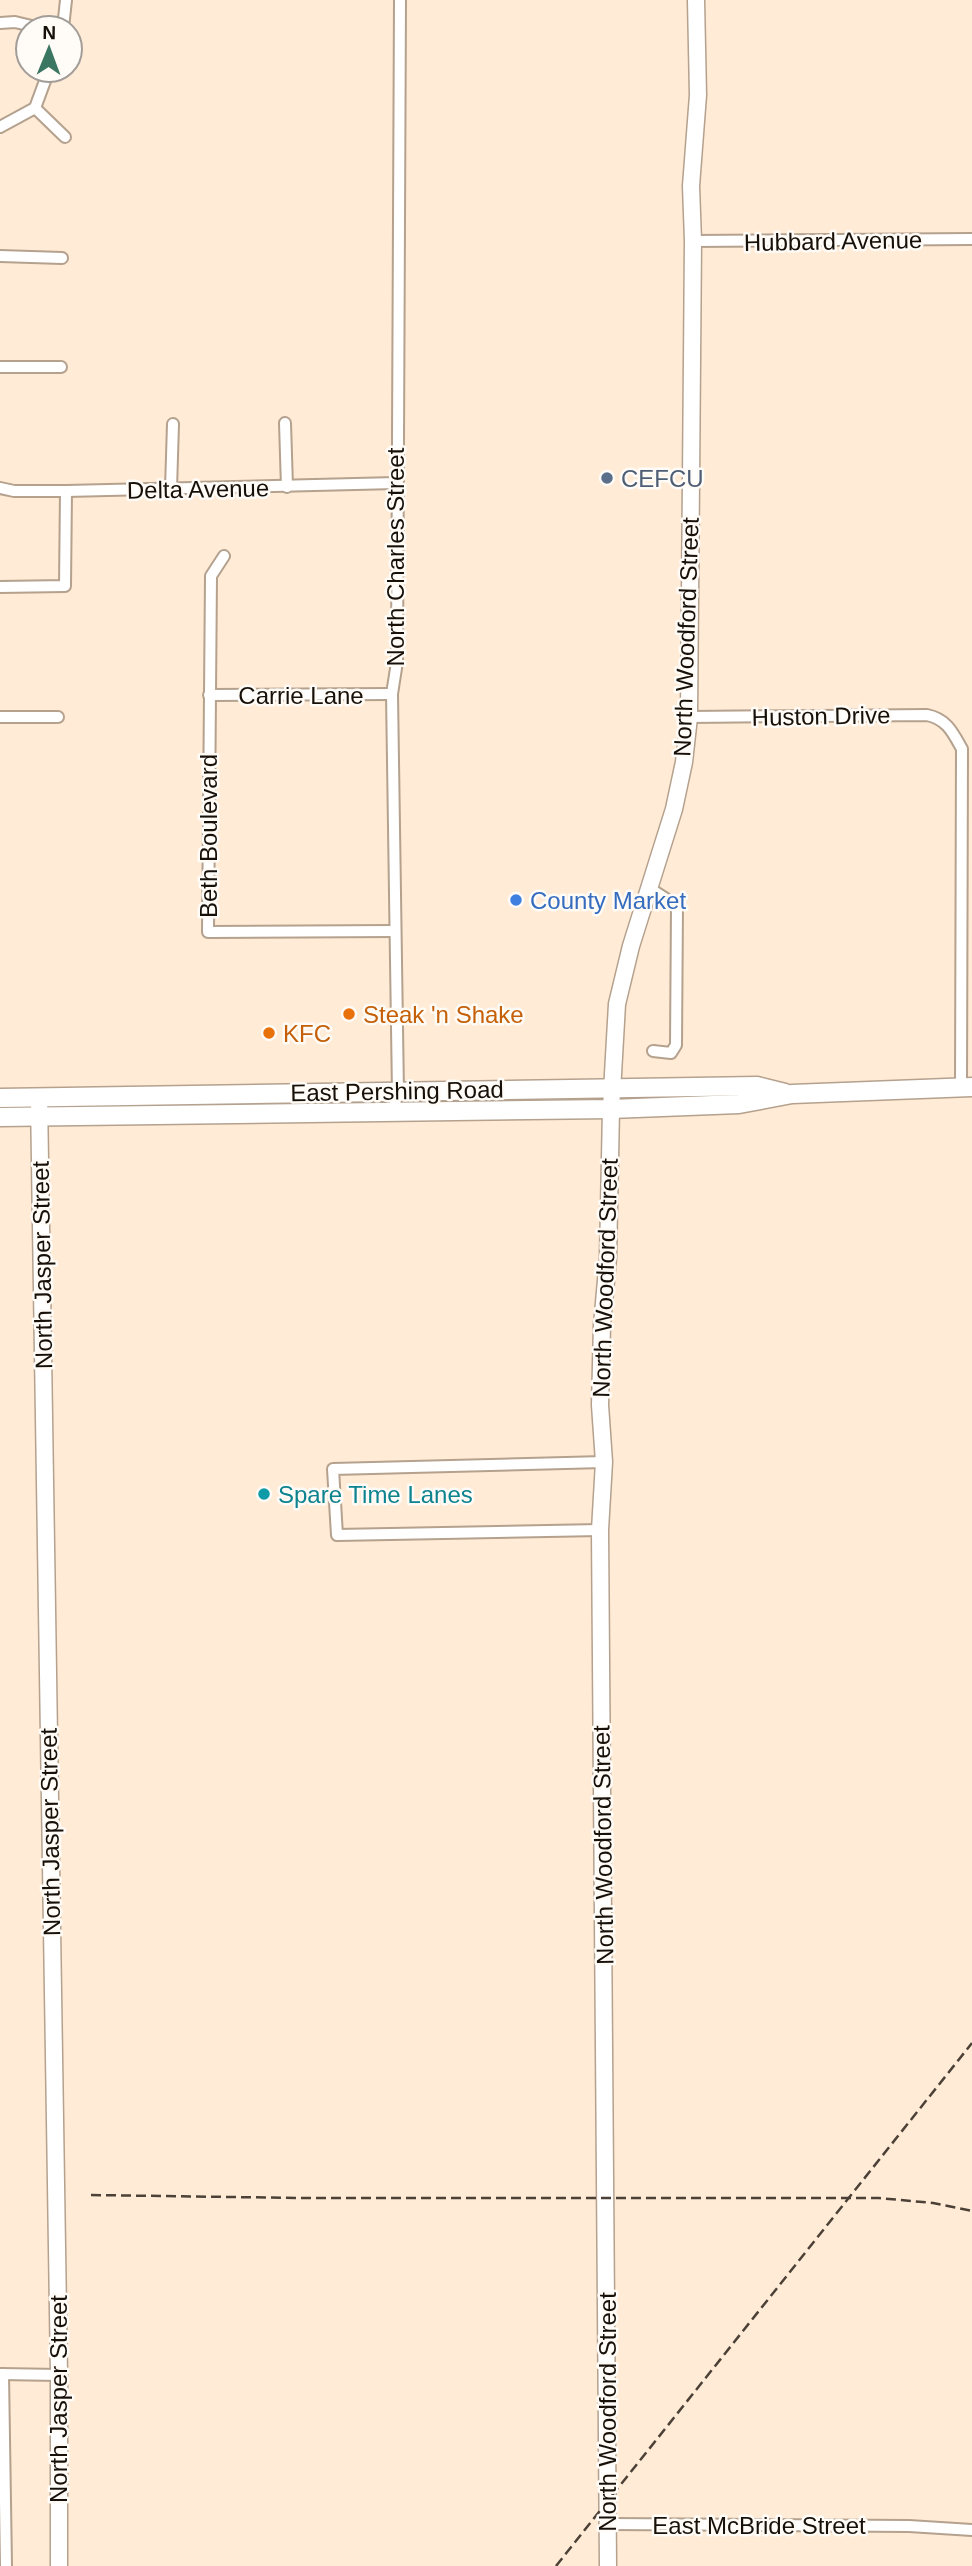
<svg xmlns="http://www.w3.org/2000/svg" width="972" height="2566" font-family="Arial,sans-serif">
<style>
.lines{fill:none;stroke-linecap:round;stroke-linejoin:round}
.street-casing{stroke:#b4a18e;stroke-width:14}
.secondary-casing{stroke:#b4a18e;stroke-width:19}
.primary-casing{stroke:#b4a18e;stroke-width:21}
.street{stroke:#fff;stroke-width:10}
.secondary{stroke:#fff;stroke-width:16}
.primary{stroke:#fff;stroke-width:18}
.rail{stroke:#4b4137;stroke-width:2.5;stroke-dasharray:10 5;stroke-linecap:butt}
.service-dot{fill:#5c6f8a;stroke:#fffbf7;stroke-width:2.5}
.shop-dot{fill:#3f7fe0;stroke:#fffbf7;stroke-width:2.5}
.food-dot{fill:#e8710a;stroke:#fffbf7;stroke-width:2.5}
.culture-dot{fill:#0f9aa8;stroke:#fffbf7;stroke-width:2.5}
.labels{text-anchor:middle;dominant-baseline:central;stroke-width:5;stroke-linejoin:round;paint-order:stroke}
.street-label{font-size:24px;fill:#171009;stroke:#fffbf7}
.service-label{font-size:24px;fill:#4e5e75;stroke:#fffbf7;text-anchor:start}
.shop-label{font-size:24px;fill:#366cbe;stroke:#fffbf7;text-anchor:start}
.food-label{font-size:24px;fill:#c56008;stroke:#fffbf7;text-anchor:start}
.culture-label{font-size:24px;fill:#0d838f;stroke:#fffbf7;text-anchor:start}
</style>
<rect width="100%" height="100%" fill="#ffebd6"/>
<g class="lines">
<g class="street-casing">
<g id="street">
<path d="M0,23L15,22L40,28"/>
<path d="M63,28L66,0"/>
<path d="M35,108L65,137"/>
<path d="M0,127L35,108L49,70"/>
<path d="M693,241L972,239"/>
<path d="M0,256L62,258"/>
<path d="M0,367H61"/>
<path d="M285,423L287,487"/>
<path d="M0,488L14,491H66L396,483"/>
<path d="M171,489L173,424"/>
<path d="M224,556L211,576L208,932L395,931"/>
<path d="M0,587L65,586L66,491"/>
<path d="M209,695L392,694"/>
<path d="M0,717H58"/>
<path d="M689,717L927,715C947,719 953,733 962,749L961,1087"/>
<path d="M649,888L677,906L676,1045L671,1053L653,1051"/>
<path d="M392,1113L398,1093L392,694L397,662L400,0"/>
<path d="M600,1530L337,1535L333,1469L604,1462"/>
<path d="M0,2374L59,2375"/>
<path d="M3,2374L6,2566"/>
<path d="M608,2524L909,2526L972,2530"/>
</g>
</g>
<g class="secondary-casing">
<g id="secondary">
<path d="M39,1098L59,2375V2566"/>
<path d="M608,2566L600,1530L604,1462L600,1405L602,1325L608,1258L611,1109L617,1004L631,946L674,809L684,762L689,717L693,241L691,186L698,95L696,0"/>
</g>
</g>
<g class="primary-casing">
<g id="primary">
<path d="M0,1098L757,1086L785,1093"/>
<path d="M0,1117L611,1109L739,1104L792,1094L972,1087"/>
</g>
</g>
<use href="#street" class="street"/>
<use href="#secondary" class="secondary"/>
<use href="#primary" class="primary"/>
<g class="rail">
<path d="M91,2195L302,2198H879L933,2203L972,2211"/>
<path d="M556,2566L972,2043"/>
</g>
</g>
<circle class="service-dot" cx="607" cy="478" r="7"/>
<circle class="shop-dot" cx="516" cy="900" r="7"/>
<g class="food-dot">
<circle cx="349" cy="1014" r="7"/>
<circle cx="269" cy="1033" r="7"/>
</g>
<circle class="culture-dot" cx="264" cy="1494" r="7"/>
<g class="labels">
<g class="street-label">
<text transform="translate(833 241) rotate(-1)">Hubbard Avenue</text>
<text transform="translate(198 489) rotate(-1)">Delta Avenue</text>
<text transform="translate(395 557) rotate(-90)">North Charles Street</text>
<text transform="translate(686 637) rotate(-88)">North Woodford Street</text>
<text x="301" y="695">Carrie Lane</text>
<text transform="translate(821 716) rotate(-1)">Huston Drive</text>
<text transform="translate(208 836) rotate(-90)">Beth Boulevard</text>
<text transform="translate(397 1091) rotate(-1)">East Pershing Road</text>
<text transform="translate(42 1265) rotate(-91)">North Jasper Street</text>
<text transform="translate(605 1278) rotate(-88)">North Woodford Street</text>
<text transform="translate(50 1832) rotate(-91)">North Jasper Street</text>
<text transform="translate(603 1845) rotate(-91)">North Woodford Street</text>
<text transform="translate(58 2399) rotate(-90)">North Jasper Street</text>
<text transform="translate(607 2412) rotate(-90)">North Woodford Street</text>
<text x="759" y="2525">East McBride Street</text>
</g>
<g class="service-label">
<text x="621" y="478">CEFCU</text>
</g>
<g class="shop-label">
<text x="530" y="900">County Market</text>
</g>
<g class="food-label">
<text x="363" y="1014">Steak 'n Shake</text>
<text x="283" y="1033">KFC</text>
</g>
<g class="culture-label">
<text x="278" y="1494">Spare Time Lanes</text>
</g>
</g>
<g transform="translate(49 49) rotate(1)"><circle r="33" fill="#fffbf7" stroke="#a29d98" stroke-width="2"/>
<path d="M0-5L12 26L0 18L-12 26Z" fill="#3a7661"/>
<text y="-10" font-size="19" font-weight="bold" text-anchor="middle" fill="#171009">N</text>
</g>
</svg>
